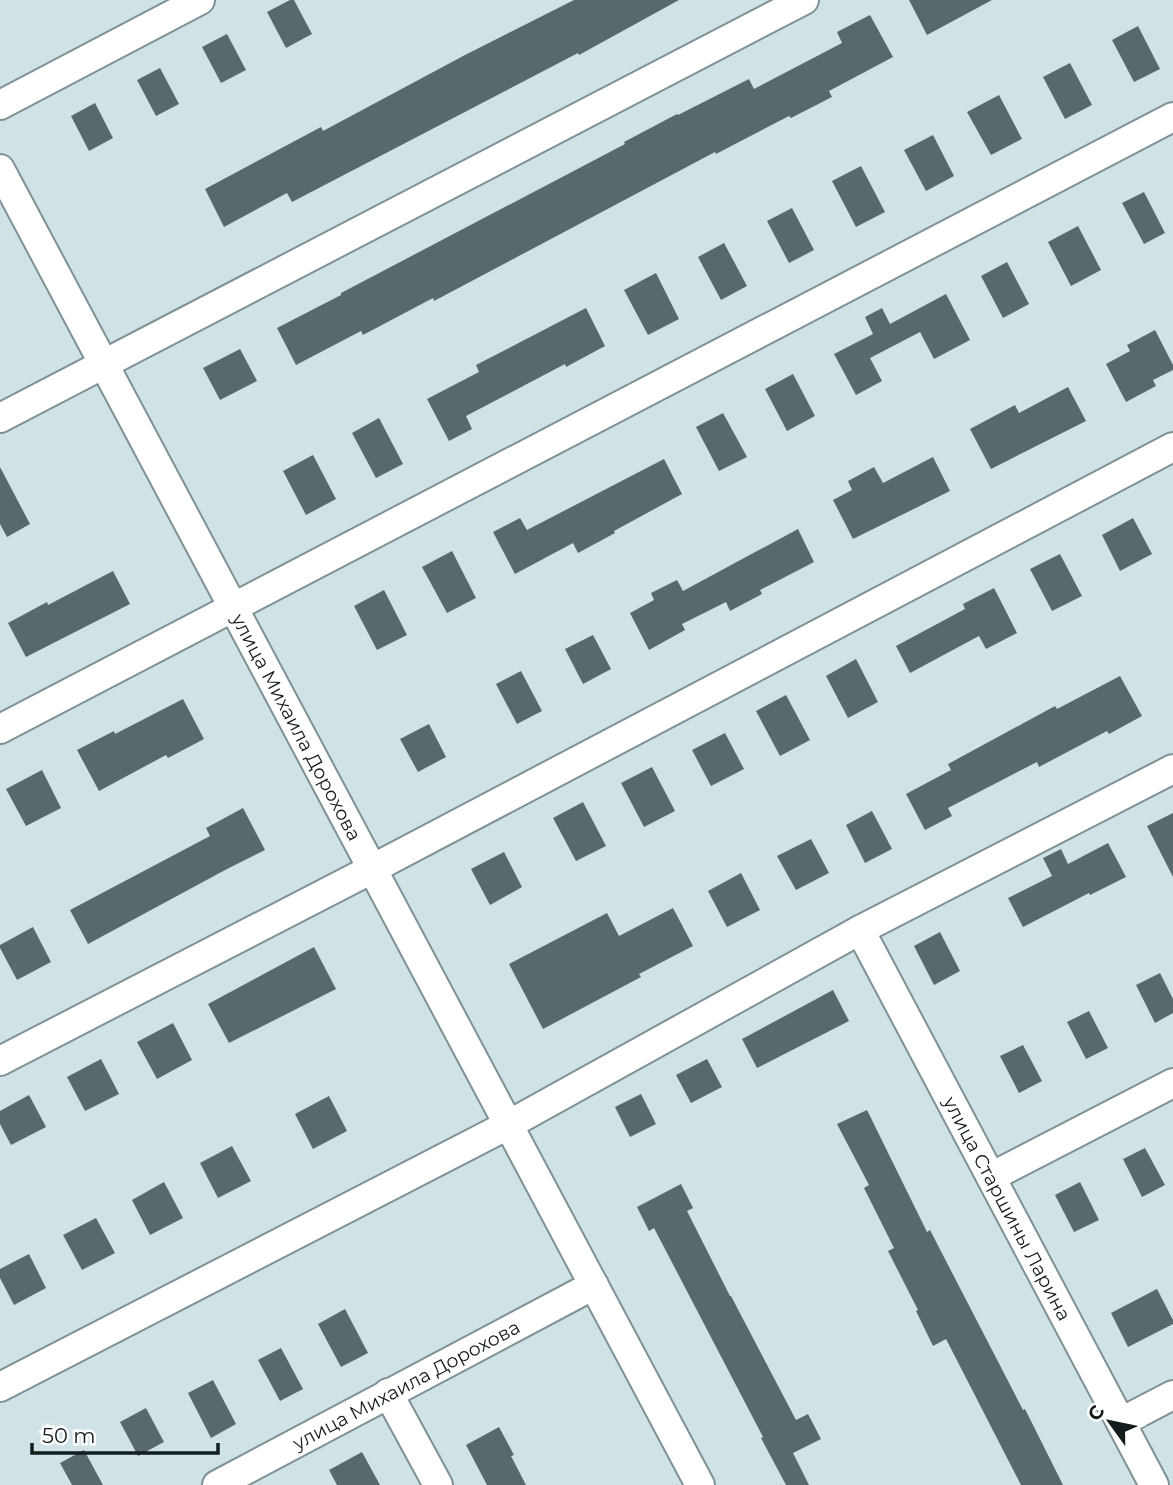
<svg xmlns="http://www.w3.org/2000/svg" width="1173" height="1485" font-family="Montserrat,sans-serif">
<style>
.building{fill:#58696d}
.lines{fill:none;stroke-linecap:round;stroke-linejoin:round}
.minor-casing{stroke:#7f9195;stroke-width:32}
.minor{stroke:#fff;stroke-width:28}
.labels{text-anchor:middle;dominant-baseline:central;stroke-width:6;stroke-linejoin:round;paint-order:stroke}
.street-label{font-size:19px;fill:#141c1d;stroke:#fff}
</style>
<rect width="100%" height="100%" fill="#cfe3e6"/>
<g class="building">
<path d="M290,0H294L312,34L286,48L267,12Z"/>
<path d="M574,0H679L579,55L578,53L292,202L287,193L224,227L205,189L321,127L323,131L465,55Z"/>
<path d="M909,0H992L927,35Z"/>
<path d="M870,15L893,57L829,91L832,97L791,118L789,116L716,154L715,152L434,301L433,298L363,335L361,331L296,365L277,328L341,295V293L625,144L624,142L677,114L678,115L749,79L754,89L842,43L837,32Z"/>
<path d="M1138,26L1160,69L1134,82L1112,40Z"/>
<path d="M227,34L246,70L221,83L202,47Z"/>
<path d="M1070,63L1092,105L1065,119L1043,77Z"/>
<path d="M160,68L179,104L156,116L137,80Z"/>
<path d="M999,95L1022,139L991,155L967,112Z"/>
<path d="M95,103L113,138L89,151L71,116Z"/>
<path d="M933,135L954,176L926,191L904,150Z"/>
<path d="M861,166L885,212L856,227L832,181Z"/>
<path d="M1144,192L1165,233L1144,244L1122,203Z"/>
<path d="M792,208L814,250L789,263L767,221Z"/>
<path d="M1078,226L1101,270L1071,286L1048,242Z"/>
<path d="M724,243L747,286L721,300L698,257Z"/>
<path d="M1007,262L1029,304L1003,318L981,276Z"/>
<path d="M656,273L679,319L648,335L624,290Z"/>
<path d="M946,294L970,340L934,359L920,332L870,358L882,381L856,395L834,354L873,334L865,317L882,308L890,324Z"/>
<path d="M586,308L605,346L566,367L565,364L466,416L472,429L449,441L427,399L479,372L476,365Z"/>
<path d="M1155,330L1173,365V370L1153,380L1156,386L1126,402L1106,364L1130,351L1127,345Z"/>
<path d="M240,349L257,381L220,400L203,368Z"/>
<path d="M793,374L815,416L787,431L765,389Z"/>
<path d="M1068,387L1086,421L991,469L970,429L1015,405L1019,413Z"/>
<path d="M723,413L747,457L719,471L696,427Z"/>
<path d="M379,418L403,464L376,478L352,433Z"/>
<path d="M313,455L336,499L306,515L283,471Z"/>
<path d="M933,457L950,491L853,539L833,500L852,490L848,481L874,467L883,483Z"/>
<path d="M664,459L682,494L614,531L615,533L578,553L573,543L515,574L493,532L520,518L527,530Z"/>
<path d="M0,467L30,524L7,537L0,524Z"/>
<path d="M1133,518L1152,554L1120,571L1102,535Z"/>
<path d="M798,529L814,562L760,590L762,594L730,611L726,602L682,624L685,630L649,650L630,613L654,600L651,593L677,580L683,591Z"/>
<path d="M452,551L476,598L447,613L422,567Z"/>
<path d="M1060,554L1082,596L1052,611L1030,569Z"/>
<path d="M113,571L130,604L26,657L8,623L47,602L48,605Z"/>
<path d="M994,588L1017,633L986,649L979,636L910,673L896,646L965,609L963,604Z"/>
<path d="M384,590L407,635L377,650L354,606Z"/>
<path d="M593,635L611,669L583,684L565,649Z"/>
<path d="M856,659L878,702L848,718L826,676Z"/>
<path d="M521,671L542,711L517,724L496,684Z"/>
<path d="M1120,676L1142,716L1109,734L1107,731L1039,767L1037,762L948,808L952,816L925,830L906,794L951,770L948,764L1055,706L1057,709Z"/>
<path d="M786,695L810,740L780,756L756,711Z"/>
<path d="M183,699L204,739L168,758L166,755L99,791L77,750L114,731L115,734Z"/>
<path d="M429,724L446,757L418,772L400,739Z"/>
<path d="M725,733L744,769L711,786L692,750Z"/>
<path d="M652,767L675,811L644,827L621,783Z"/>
<path d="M42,770L61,808L26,826L6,789Z"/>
<path d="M583,802L606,846L576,861L553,818Z"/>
<path d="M243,808L265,850L227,869L88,944L70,910L210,836L206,828Z"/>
<path d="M872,811L892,849L865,863L846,825Z"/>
<path d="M1173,813V877L1147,826Z"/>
<path d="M811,839L829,873L796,890L777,856Z"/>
<path d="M1108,843L1126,877L1090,895L1089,893L1023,927L1008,898L1052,876L1043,858L1061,849L1068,864Z"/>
<path d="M504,852L522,887L490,905L471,869Z"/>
<path d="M741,873L760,910L727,927L708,891Z"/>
<path d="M673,908L693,946L639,974L641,977L543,1029L509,964L607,913L619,936Z"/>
<path d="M33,927L51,962L17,980L0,948V945Z"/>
<path d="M940,932L960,971L934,985L914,946Z"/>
<path d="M314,947L336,989L229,1043L208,1004Z"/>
<path d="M1160,973L1173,999V1013L1155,1023L1136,985Z"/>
<path d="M833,990L849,1021L757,1068L742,1039Z"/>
<path d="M1089,1011L1108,1048L1086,1059L1067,1022Z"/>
<path d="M173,1023L192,1060L157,1079L137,1042Z"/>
<path d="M1023,1045L1042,1081L1019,1093L1000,1056Z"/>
<path d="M101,1059L119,1094L85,1111L67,1077Z"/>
<path d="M707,1059L722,1087L691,1103L676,1075Z"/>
<path d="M641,1094L656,1124L630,1137L615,1107Z"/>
<path d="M29,1095L46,1127L11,1145L0,1124V1111Z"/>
<path d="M329,1096L347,1131L313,1149L295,1114Z"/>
<path d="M867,1110L927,1232L930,1230L1023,1410L1025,1409L1063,1485H1021L946,1339L933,1346L916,1311L918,1310L888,1251L894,1248L864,1188L869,1185L837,1124Z"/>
<path d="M232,1146L251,1181L218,1198L200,1163Z"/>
<path d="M1145,1148L1165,1185L1142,1197L1123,1159Z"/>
<path d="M164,1182L183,1218L150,1235L132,1200Z"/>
<path d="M1080,1182L1099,1220L1074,1232L1055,1195Z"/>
<path d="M681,1184L693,1208L687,1211L730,1296H731L796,1420L808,1414L821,1439L793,1453L809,1485H786L761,1438L763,1437L654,1228L649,1231L637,1207Z"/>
<path d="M96,1218L115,1253L82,1270L63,1235Z"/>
<path d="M29,1254L46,1288L14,1305L0,1278V1269Z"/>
<path d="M1157,1289L1173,1320V1324L1128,1347L1111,1313Z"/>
<path d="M345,1309L368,1353L341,1367L318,1324Z"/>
<path d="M281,1348L303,1389L280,1401L258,1360Z"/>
<path d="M213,1380L236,1424L211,1438L188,1393Z"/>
<path d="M146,1408L164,1442L138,1456L120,1422Z"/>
<path d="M499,1427L514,1455L511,1456L526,1485H487L466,1445Z"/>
<path d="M84,1450L103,1485H72L60,1463Z"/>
<path d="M362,1452L380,1485H337L329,1470Z"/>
</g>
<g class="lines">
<g class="minor-casing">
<g id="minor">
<path d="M0,105L200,0"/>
<path id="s1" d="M0,169L700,1485"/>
<path d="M0,418L804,0"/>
<path d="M0,729L1173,117"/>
<path id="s2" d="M860,930L1154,1485"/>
<path d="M0,1061L372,869L1173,447"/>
<path d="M991,1177L1173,1083"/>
<path d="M0,1387L508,1125L860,930L1173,769"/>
<path d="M388,1393L438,1485"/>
<path d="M1121,1422L1173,1395"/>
<path id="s3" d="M217,1485L594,1285"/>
</g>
</g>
<use href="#minor" class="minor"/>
</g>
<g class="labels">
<g class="street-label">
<text stroke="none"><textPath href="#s1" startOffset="632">улица Михаила Дорохова</textPath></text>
<text stroke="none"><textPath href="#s2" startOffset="315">улица Старшины Ларина</textPath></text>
<text stroke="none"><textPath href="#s3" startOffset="214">улица Михаила Дорохова</textPath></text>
</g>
</g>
<g transform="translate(1110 1422) rotate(303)" stroke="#ffffff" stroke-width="5" paint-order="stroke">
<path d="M0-5L12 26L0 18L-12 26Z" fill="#141c1d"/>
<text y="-10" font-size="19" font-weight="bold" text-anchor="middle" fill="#141c1d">С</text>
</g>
<path d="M32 1443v10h186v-10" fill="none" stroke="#141c1d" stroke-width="3.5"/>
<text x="42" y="1443" font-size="21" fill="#141c1d" stroke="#ffffff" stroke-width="5" paint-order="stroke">50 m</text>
</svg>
